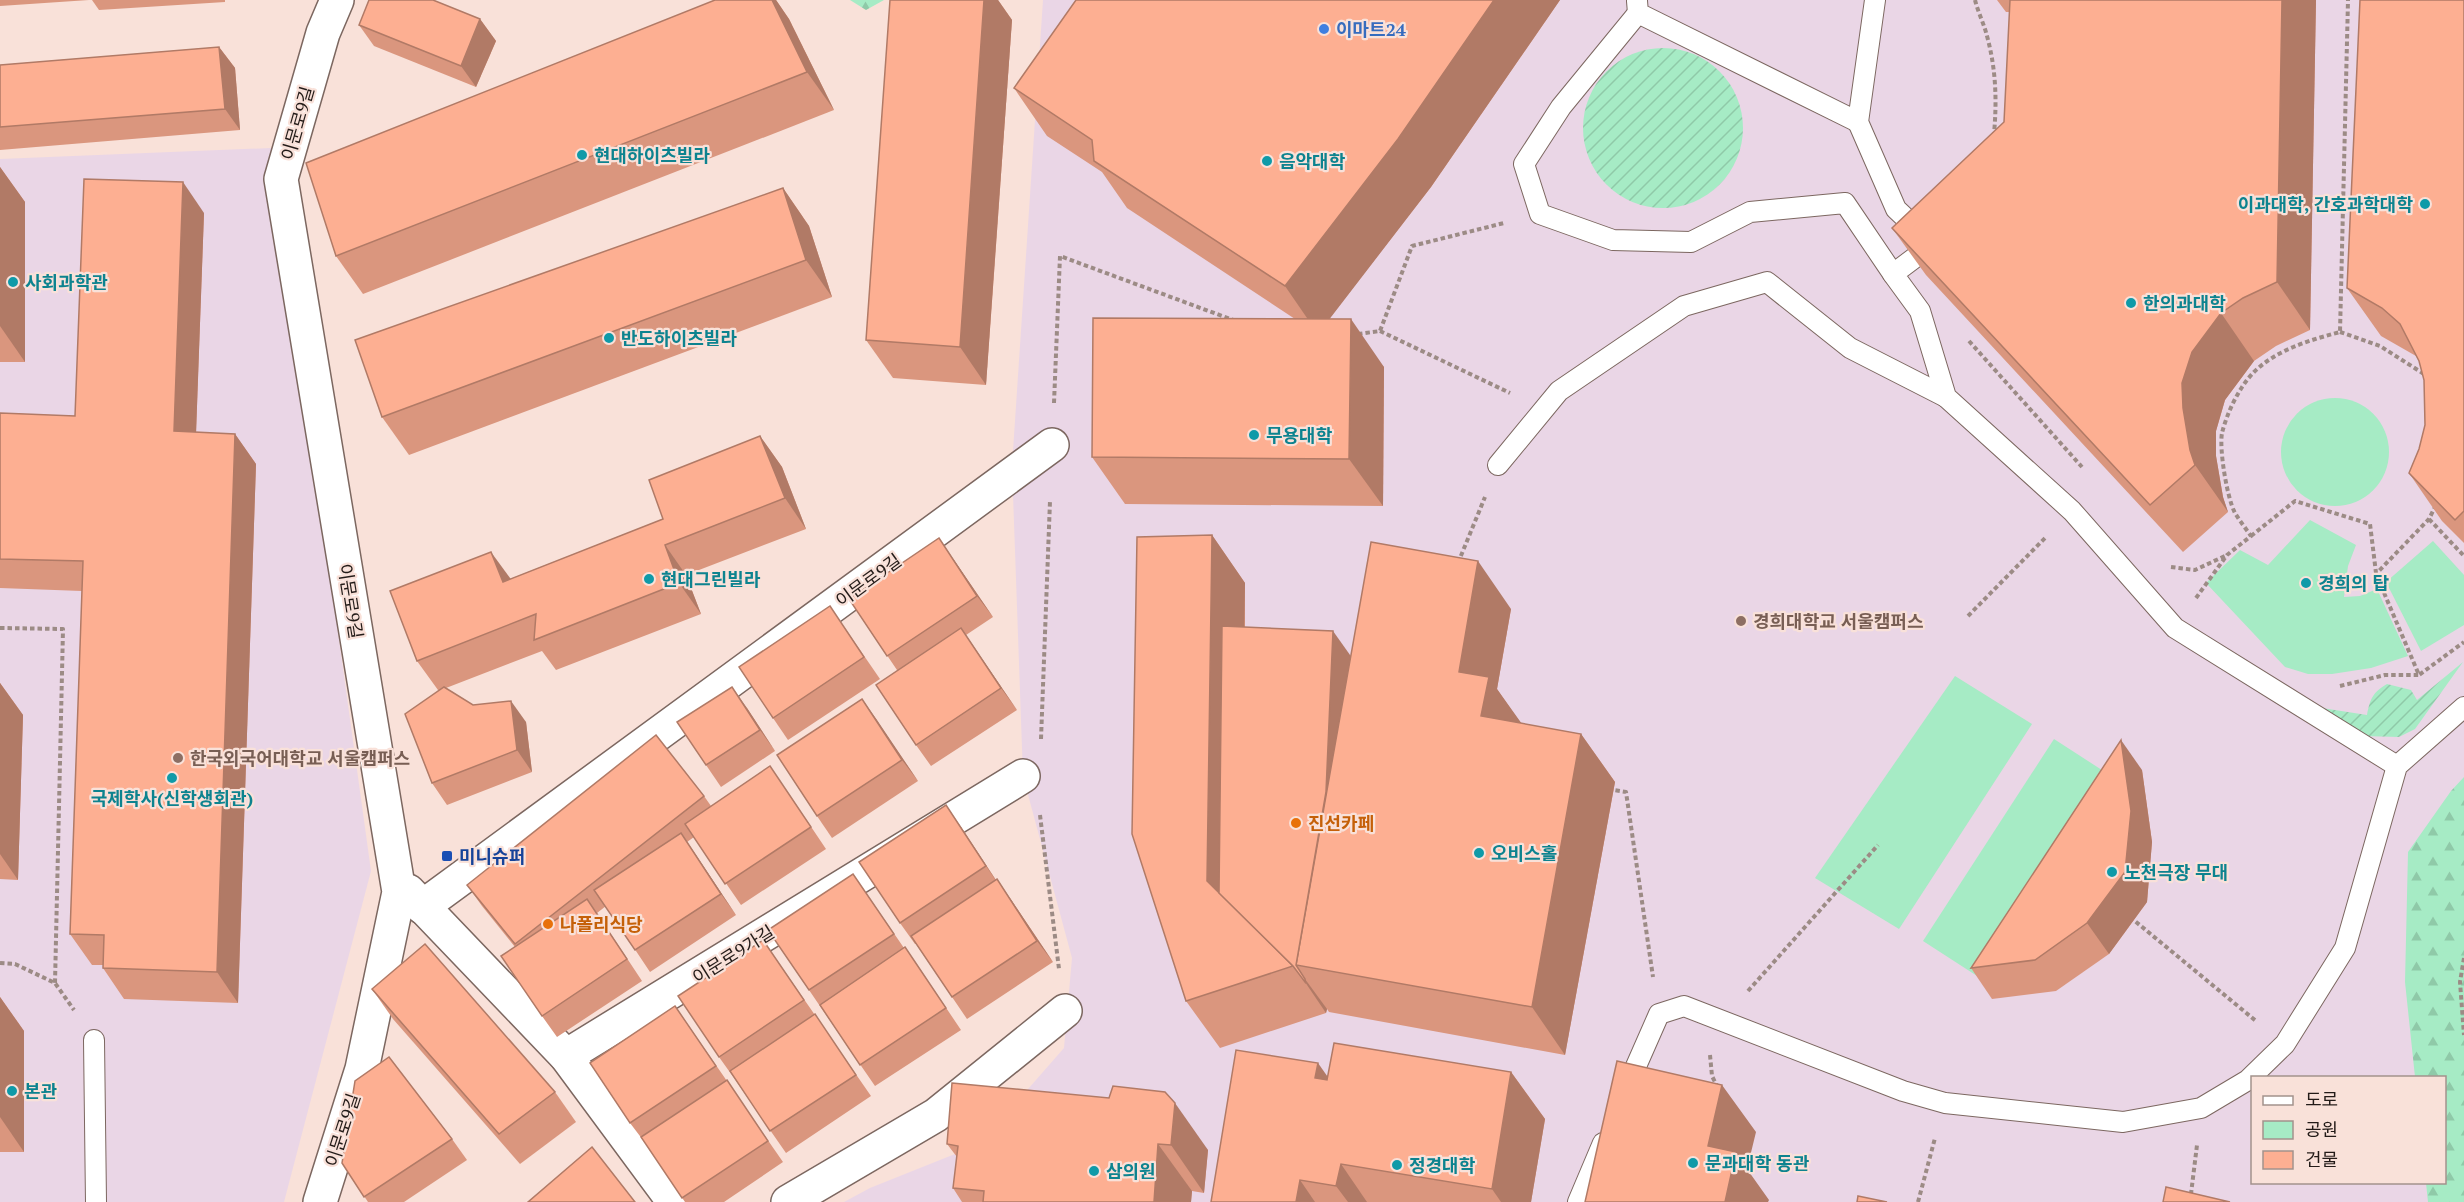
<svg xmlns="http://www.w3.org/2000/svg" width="2464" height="1202" font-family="'PT Serif','Noto Sans KR',serif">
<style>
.education{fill:#ead6e6;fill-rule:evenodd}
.green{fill:#a6ebc5}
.forest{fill:url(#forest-firs)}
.garden{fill:url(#garden-furrows)}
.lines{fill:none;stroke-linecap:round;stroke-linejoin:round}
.service-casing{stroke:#7c6760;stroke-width:22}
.minor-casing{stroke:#7c6760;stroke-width:36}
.path{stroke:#9c8b85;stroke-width:4;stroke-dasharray:4.5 3;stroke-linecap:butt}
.service{stroke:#fff;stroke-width:20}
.minor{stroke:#fff;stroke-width:33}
.wall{fill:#da967e}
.shaded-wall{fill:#b17a66}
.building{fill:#fdaf92;stroke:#b17a66;stroke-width:1.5}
.shop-dot{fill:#3f7fe0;stroke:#f9e1d9;stroke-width:2}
.culture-dot{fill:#0f9aa8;stroke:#f9e1d9;stroke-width:2}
.education-dot{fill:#8d6e63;stroke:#f9e1d9;stroke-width:2}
.food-dot{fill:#e8710a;stroke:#f9e1d9;stroke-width:2}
.transit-dot{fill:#1a4fb4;stroke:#f9e1d9;stroke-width:2}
.labels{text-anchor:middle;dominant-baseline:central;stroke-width:4.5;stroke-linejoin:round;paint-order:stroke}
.shop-label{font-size:18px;font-weight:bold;fill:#366cbe;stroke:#f9e1d9;text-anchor:start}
.street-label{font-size:18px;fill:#231b18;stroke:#f9e1d9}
.culture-label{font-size:18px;font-weight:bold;fill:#0d838f;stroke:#f9e1d9;text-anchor:start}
.education-label{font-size:18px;font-weight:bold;fill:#785e54;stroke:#f9e1d9;text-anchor:start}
.food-label{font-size:18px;font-weight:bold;fill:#c56008;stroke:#f9e1d9;text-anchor:start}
.transit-label{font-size:18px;font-weight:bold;fill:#164399;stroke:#f9e1d9;text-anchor:start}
</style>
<defs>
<pattern id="forest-firs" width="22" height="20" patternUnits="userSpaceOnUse" patternTransform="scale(1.5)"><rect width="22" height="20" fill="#a6ebc5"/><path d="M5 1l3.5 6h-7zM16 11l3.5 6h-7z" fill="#8fc9a8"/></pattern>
<pattern id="garden-furrows" width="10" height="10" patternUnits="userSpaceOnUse" patternTransform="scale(1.5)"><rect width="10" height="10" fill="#a6ebc5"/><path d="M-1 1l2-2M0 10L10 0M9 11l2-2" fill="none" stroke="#8fc9a8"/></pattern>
</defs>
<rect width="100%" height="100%" fill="#f9e1d9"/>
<g class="education">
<path d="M1043,0H2464V1202H844L870,1188L980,1144L1064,1048L1072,958L1023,776L1012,466ZM2252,1078H2444V1182H2252Z"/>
<path d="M271,148L371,871L284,1202H0V159Z"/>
</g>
<g class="green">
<circle cx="2335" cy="452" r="54"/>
<path d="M2310,520L2356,545L2348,566L2344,597L2360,596L2377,589L2408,656L2371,668L2332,674H2308L2285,667L2206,583L2240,550L2268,565Z"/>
<path d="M2433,541L2464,575V625L2421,651L2386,582Z"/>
<path d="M1955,676L2032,724L1899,929L1815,878Z"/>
<path d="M2054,739L2122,783L1991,985L1923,941Z"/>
</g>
<g class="forest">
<path d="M850,0H884L866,10Z"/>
<path d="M2464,777V1202H2428L2426,1183L2444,1182V1078L2415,1077L2405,982L2408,852L2451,791Z"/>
</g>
<g class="garden">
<circle cx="1663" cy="128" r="80"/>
<path d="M2463,662L2415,729L2399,737L2362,736L2341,727L2322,708L2367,715C2370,699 2373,692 2387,684L2411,690L2417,700Z"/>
</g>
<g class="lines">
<g class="service-casing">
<g id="service">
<path d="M1875,0L1858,122L1896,209L1933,244L1893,274L1920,311L1946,397L2072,511L2175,628L2397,766"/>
<path d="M1637,1L1638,13L1858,122"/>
<path d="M1638,13L1561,107L1524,164L1540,214L1613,240L1691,242L1750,212L1845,203L1893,274"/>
<path d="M1498,465L1559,391L1684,306L1767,282L1850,348L1946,397"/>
<path d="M94,1040L96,1202"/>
<path d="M1626,1089L1659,1014L1684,1006L1903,1091L1945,1103L2123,1122L2201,1108L2248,1080L2285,1044L2345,948L2397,766L2464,707"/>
<path d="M1578,1202L1603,1143"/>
</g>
</g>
<g class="minor-casing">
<g id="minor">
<path d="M408,891L566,1056L674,1202"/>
<path d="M422,907L1052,445"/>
<path d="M566,1056L1023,776"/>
<path d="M320,1202L362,1069L399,892L281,179L323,33L337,0"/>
<path d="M788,1202L936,1115L1065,1011"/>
</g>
</g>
<g class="path">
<path d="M1975,0C1978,12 1984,24 1987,36C1996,69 1997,100 1994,134"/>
<path d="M1380,331L1510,393"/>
<path d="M2340,332L2380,346L2424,374"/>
<path d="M1358,334L1380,331L1412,246L1504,223"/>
<path d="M1969,341L2082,467"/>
<path d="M1054,403L1060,256L1233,320"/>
<path d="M2436,505L2429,519L2376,574L2419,675L2464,642"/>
<path d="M2429,519L2464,556"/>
<path d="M2251,536L2295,501L2370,524L2376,573"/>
<path d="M1458,563L1485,497"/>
<path d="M2171,567L2195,570L2227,555"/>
<path d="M2196,598L2227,555L2251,536C2246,529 2240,521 2235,513C2227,498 2219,449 2222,433C2227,413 2239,387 2254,372C2276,350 2310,340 2340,332L2348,0"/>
<path d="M1968,616L2046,537"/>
<path d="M0,628L63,629L55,983"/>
<path d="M2340,686L2385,675H2419"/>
<path d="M1041,739L1050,501"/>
<path d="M1608,789L1626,792L1653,977"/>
<path d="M1040,815L1059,969"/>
<path d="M2130,917L2256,1021"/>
<path d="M2464,958L2460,982L2464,1035"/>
<path d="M0,963L15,964L55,983L74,1010"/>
<path d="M1748,991L1878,845"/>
<path d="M1710,1055L1712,1076L1717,1086"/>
<path d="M1918,1202L1935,1138"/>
<path d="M2190,1202L2197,1145"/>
</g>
<use href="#service" class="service"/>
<use href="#minor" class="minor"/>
</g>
<g class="wall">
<path d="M0,0H89L0,6Z"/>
<path d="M92,0H225V2L99,10Z"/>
<path d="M715,0H776L789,19L834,110L363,294L336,256Z"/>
<path d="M984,0H998L1012,20L986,385L893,378L866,340Z"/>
<path d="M1076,0H1560L1431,187L1329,319L1384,367L1383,506L1125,504L1092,457L1295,319L1127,208L1102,172L1047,136L1014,88Z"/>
<path d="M1997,0H2316L2310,330L2276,346L2254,361L2225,400L2216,431V456L2223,497L2228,512L2183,552L1926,275L1892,228L2004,122L2010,12H2006Z"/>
<path d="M2464,0V543L2442,521L2409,473L2419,449L2425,425L2424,380L2419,361L2416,356L2381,336L2347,288Z"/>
<path d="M480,19L496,41L476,87L374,46L359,25Z"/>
<path d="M219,47L235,68L240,130L0,150V65Z"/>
<path d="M0,167L25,202V362H0Z"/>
<path d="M783,188L809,226L832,297L409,455L382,417Z"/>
<path d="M204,213L196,432L235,434L256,464L238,1003L124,999L103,968V965H92L70,934L82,591L0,588V413L75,416Z"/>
<path d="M760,436L782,467L806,529L686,575L701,614L556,670L542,651L446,688L473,705L526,722L532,772L447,805L432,783L438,690L417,661L510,579L663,519Z"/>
<path d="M1212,535L1245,583V627L1351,656L1511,609L1497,689L1521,724L1581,734L1615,782L1565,1055L1329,1012L1327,1009L1326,1013L1220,1048L1186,1001Z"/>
<path d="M954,560L993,617L966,635L1017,710L931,766L916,745L897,670L849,599Z"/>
<path d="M845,628L880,679L788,740L773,718Z"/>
<path d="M0,683L23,715L18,880L0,879Z"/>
<path d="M862,699L918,781L832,838L817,816Z"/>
<path d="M747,708L775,751L721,787L706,765Z"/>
<path d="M2142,770L2152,842L2147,902L2109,954L2056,991L1992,999L1971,968Z"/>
<path d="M785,788L826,849L741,905L694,837L687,842L736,915L650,972L606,906L597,913L642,981L557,1037L542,1016L515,947L482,906L467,885L704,796L711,806Z"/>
<path d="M961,827L996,880L1012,901L1053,962L967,1019L916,944H915L900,923Z"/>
<path d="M853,874L904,948L905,947L920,969L961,1030L875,1086L824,1012L809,990Z"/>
<path d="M763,940L871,1096L786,1153L734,1078L719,1057Z"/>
<path d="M372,989L555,1092L576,1122L520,1164L393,1019Z"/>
<path d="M0,997L24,1031V1152H0Z"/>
<path d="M675,1006L783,1162L724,1202H685L646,1144L630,1123Z"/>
<path d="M1511,1072L1545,1119L1531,1202H1211L1328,1077Z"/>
<path d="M1109,1098L1208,1150L1204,1193L1192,1191L1191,1202H962L953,1188L957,1157L947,1144Z"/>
<path d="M452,1139L467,1160L404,1202H368L342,1163Z"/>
</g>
<g class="shaded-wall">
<path d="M772,0H776L789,19L834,110L807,72Z"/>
<path d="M984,0H998L1012,20L986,385L960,347Z"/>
<path d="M1494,0H1560L1431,187L1318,334L1285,286Z"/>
<path d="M2282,0H2316L2310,330L2277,282Z"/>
<path d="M480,19L496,41L476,87L461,66Z"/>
<path d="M219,47L235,68L240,130L225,109Z"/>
<path d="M0,167L25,202V362L0,326Z"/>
<path d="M183,182L204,213L195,462L174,431Z"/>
<path d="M783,188L809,226L832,297L806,260Z"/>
<path d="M2221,313L2254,361L2225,400L2216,431V456L2223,497L2228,512L2195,465L2190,450L2183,408L2182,383L2192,352Z"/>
<path d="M1351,319L1384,367L1383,506L1349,459Z"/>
<path d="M235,434L256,464L238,1003L217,972Z"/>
<path d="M760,436L782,467L806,529L785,498Z"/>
<path d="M1212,535L1245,583L1240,919L1207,881Z"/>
<path d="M939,538L954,560L993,617L977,596Z"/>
<path d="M665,545L686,575L701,614L679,583Z"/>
<path d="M491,552L513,582H503Z"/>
<path d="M1478,561L1511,609L1497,689L1522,724L1481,716L1459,672Z"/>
<path d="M961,628L976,650L1017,710L1001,688Z"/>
<path d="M1333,631L1355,662L1308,967Z"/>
<path d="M0,683L23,715L18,880L0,854Z"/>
<path d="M732,687L747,708L775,751L760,730Z"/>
<path d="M862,699L877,720L918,781L902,760Z"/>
<path d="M511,701L526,722L532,772L517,750Z"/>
<path d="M1581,734L1615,782L1565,1055L1532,1007Z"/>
<path d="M2121,740L2142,770L2152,842L2147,902L2109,954L2087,923Z"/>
<path d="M946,805L961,827L1001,888L986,866Z"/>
<path d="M681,833L696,855L736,915L721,894Z"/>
<path d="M997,879L1012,901L1053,962L1037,941Z"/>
<path d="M1305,979L1327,1009L1326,1013L1305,982Z"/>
<path d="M0,997L24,1031V1152L0,1117Z"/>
<path d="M1318,1063L1351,1110L1315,1078Z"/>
<path d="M1511,1072L1545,1119L1531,1202H1501L1492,1189Z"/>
<path d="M1722,1085L1756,1132L1747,1169L1769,1200L1768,1202H1725L1708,1146Z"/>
<path d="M1175,1103L1208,1150L1204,1193L1171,1145Z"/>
<path d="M1158,1144L1192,1191L1191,1202H1154Z"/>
<path d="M1341,1164L1367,1202H1348L1336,1186Z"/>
<path d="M1300,1180L1315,1202H1296Z"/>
</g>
<g class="building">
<path d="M369,0H433L480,19L461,66L359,25Z"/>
<path d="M715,0H772L807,72L336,256L306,163Z"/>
<path d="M890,0H984L960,347L866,340Z"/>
<path d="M1076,0H1494L1398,139L1285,286L1094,161L1092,140L1014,88Z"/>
<path d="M2010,0H2282L2277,282L2243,298L2221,313L2192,352L2182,383L2183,408L2190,450L2195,465L2150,505L1892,228L2004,122Z"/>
<path d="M2360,0H2464V511L2455,520L2409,473L2419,449L2425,425L2424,380L2419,361L2400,324L2382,308L2347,288Z"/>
<path d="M219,47L225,109L0,127V65Z"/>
<path d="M84,179L183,182L174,431L235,434L217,972L103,968L104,935L70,934L83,561L0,559V413L75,416Z"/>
<path d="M783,188L806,260L382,417L355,340Z"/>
<path d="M1093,318L1351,319L1349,459L1092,457Z"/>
<path d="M760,436L785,498L665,545L679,583L534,640L536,614L417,661L390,591L491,552L503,582L663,519L649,480Z"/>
<path d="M1212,535L1207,881L1293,966L1186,1001L1132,834L1137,537Z"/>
<path d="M939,538L977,596L887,656L849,599Z"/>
<path d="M1371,542L1478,561L1459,672L1489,677L1481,716L1581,734L1532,1007L1296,965Z"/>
<path d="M830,606L864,657L773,718L739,667Z"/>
<path d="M1222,626L1333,631L1326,792L1296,965L1305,979V982L1293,966L1219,893Z"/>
<path d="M961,628L1001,688L916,745L876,685Z"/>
<path d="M444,687L473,705L511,701L517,750L432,783L405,714Z"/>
<path d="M732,687L760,730L706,765L677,722Z"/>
<path d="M862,699L902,760L817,816L777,755Z"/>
<path d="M656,735L704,796L515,944L467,885Z"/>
<path d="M2121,740L2131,811L2125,872L2087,923L2035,960L1971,968Z"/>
<path d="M770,766L811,827L725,884L685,824Z"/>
<path d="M946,805L986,866L900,923L859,862Z"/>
<path d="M681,833L721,894L635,950L594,890Z"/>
<path d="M853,874L894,934L809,990L768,930Z"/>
<path d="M997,879L1037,941L952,997L911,936Z"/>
<path d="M587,899L627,959L542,1016L501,956Z"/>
<path d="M763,940L804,1000L719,1057L678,996Z"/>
<path d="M425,944L555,1092L499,1134L372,989Z"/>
<path d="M905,947L946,1008L860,1065L820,1005Z"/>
<path d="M675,1006L716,1066L630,1123L590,1063Z"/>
<path d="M815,1014L856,1075L770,1131L730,1071Z"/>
<path d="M1334,1043L1511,1072L1492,1189L1341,1164L1336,1186L1300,1180L1296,1202H1211L1236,1050L1318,1063L1315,1078L1327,1080Z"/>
<path d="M389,1057L452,1139L364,1197L342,1163L355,1081Z"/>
<path d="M1617,1061L1722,1085L1708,1146L1736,1152L1725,1202H1585Z"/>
<path d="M727,1080L768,1141L682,1198L641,1137Z"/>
<path d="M952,1083L1109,1098L1113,1086L1165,1092L1175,1103L1171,1145L1158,1144L1154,1202H983L984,1191L953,1188L958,1146L947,1144Z"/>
<path d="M592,1147L635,1202H528Z"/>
<path d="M2166,1187L2230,1202H2163Z"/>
<path d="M1858,1196L1887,1202H1857Z"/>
</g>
<circle class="shop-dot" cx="1324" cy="29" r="6"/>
<g class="culture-dot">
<circle cx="582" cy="155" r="6"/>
<circle cx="1267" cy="161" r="6"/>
<circle cx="2425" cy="204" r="6"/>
<circle cx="13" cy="282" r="6"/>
<circle cx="2131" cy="303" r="6"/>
<circle cx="609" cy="338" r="6"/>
<circle cx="1254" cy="435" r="6"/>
<circle cx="649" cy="579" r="6"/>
<circle cx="2306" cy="583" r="6"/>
<circle cx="172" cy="778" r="6"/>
<circle cx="1479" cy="853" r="6"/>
<circle cx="2112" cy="872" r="6"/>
<circle cx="12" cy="1091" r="6"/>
<circle cx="1693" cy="1163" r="6"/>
<circle cx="1397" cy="1165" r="6"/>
<circle cx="1094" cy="1171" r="6"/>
</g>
<g class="education-dot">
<circle cx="1741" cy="621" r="6"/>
<circle cx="178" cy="758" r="6"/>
</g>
<g class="food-dot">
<circle cx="1296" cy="823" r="6"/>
<circle cx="548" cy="924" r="6"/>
</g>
<rect class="transit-dot" x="441" y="850" width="12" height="12" rx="3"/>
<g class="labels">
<g class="shop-label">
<text x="1336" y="29">이마트24</text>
</g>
<g class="street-label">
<text transform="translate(297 123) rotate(-74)">이문로9길</text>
<text transform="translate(868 580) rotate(-36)">이문로9길</text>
<text transform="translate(351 601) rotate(81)">이문로9길</text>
<text transform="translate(733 954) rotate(-32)">이문로9가길</text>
<text transform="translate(342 1130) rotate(-72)">이문로9길</text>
</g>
<g class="culture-label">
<text x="594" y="155">현대하이츠빌라</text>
<text x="1279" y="161">음악대학</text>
<text x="2413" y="204" text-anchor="end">이과대학, 간호과학대학</text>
<text x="25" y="282">사회과학관</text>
<text x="2143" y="303">한의과대학</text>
<text x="621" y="338">반도하이츠빌라</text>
<text x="1266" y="435">무용대학</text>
<text x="661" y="579">현대그린빌라</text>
<text x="2318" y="583">경희의 탑</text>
<text x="172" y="798" text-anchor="middle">국제학사(신학생회관)</text>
<text x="1491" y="853">오비스홀</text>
<text x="2124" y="872">노천극장 무대</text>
<text x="24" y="1091">본관</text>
<text x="1705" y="1163">문과대학 동관</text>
<text x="1409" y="1165">정경대학</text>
<text x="1106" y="1171">삼의원</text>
</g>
<g class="education-label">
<text x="1753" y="621">경희대학교 서울캠퍼스</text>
<text x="190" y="758">한국외국어대학교 서울캠퍼스</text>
</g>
<g class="food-label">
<text x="1308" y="823">진선카페</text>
<text x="560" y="924">나폴리식당</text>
</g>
<g class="transit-label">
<text x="459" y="856">미니슈퍼</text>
</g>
</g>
<rect x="2251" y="1076" width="195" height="108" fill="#f9e1d9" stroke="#a3928c" stroke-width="1.5"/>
<rect x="2263" y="1096" width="30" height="9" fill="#ffffff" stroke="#a3928c" stroke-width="1.5"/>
<text x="2305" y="1106" font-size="18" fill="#231b18">도로</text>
<rect x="2263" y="1121" width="30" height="18" fill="#a6ebc5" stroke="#a3928c" stroke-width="1.5"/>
<text x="2305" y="1136" font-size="18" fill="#231b18">공원</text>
<rect x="2263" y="1151" width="30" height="18" fill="#fdaf92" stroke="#a3928c" stroke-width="1.5"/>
<text x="2305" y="1166" font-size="18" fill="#231b18">건물</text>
</svg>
